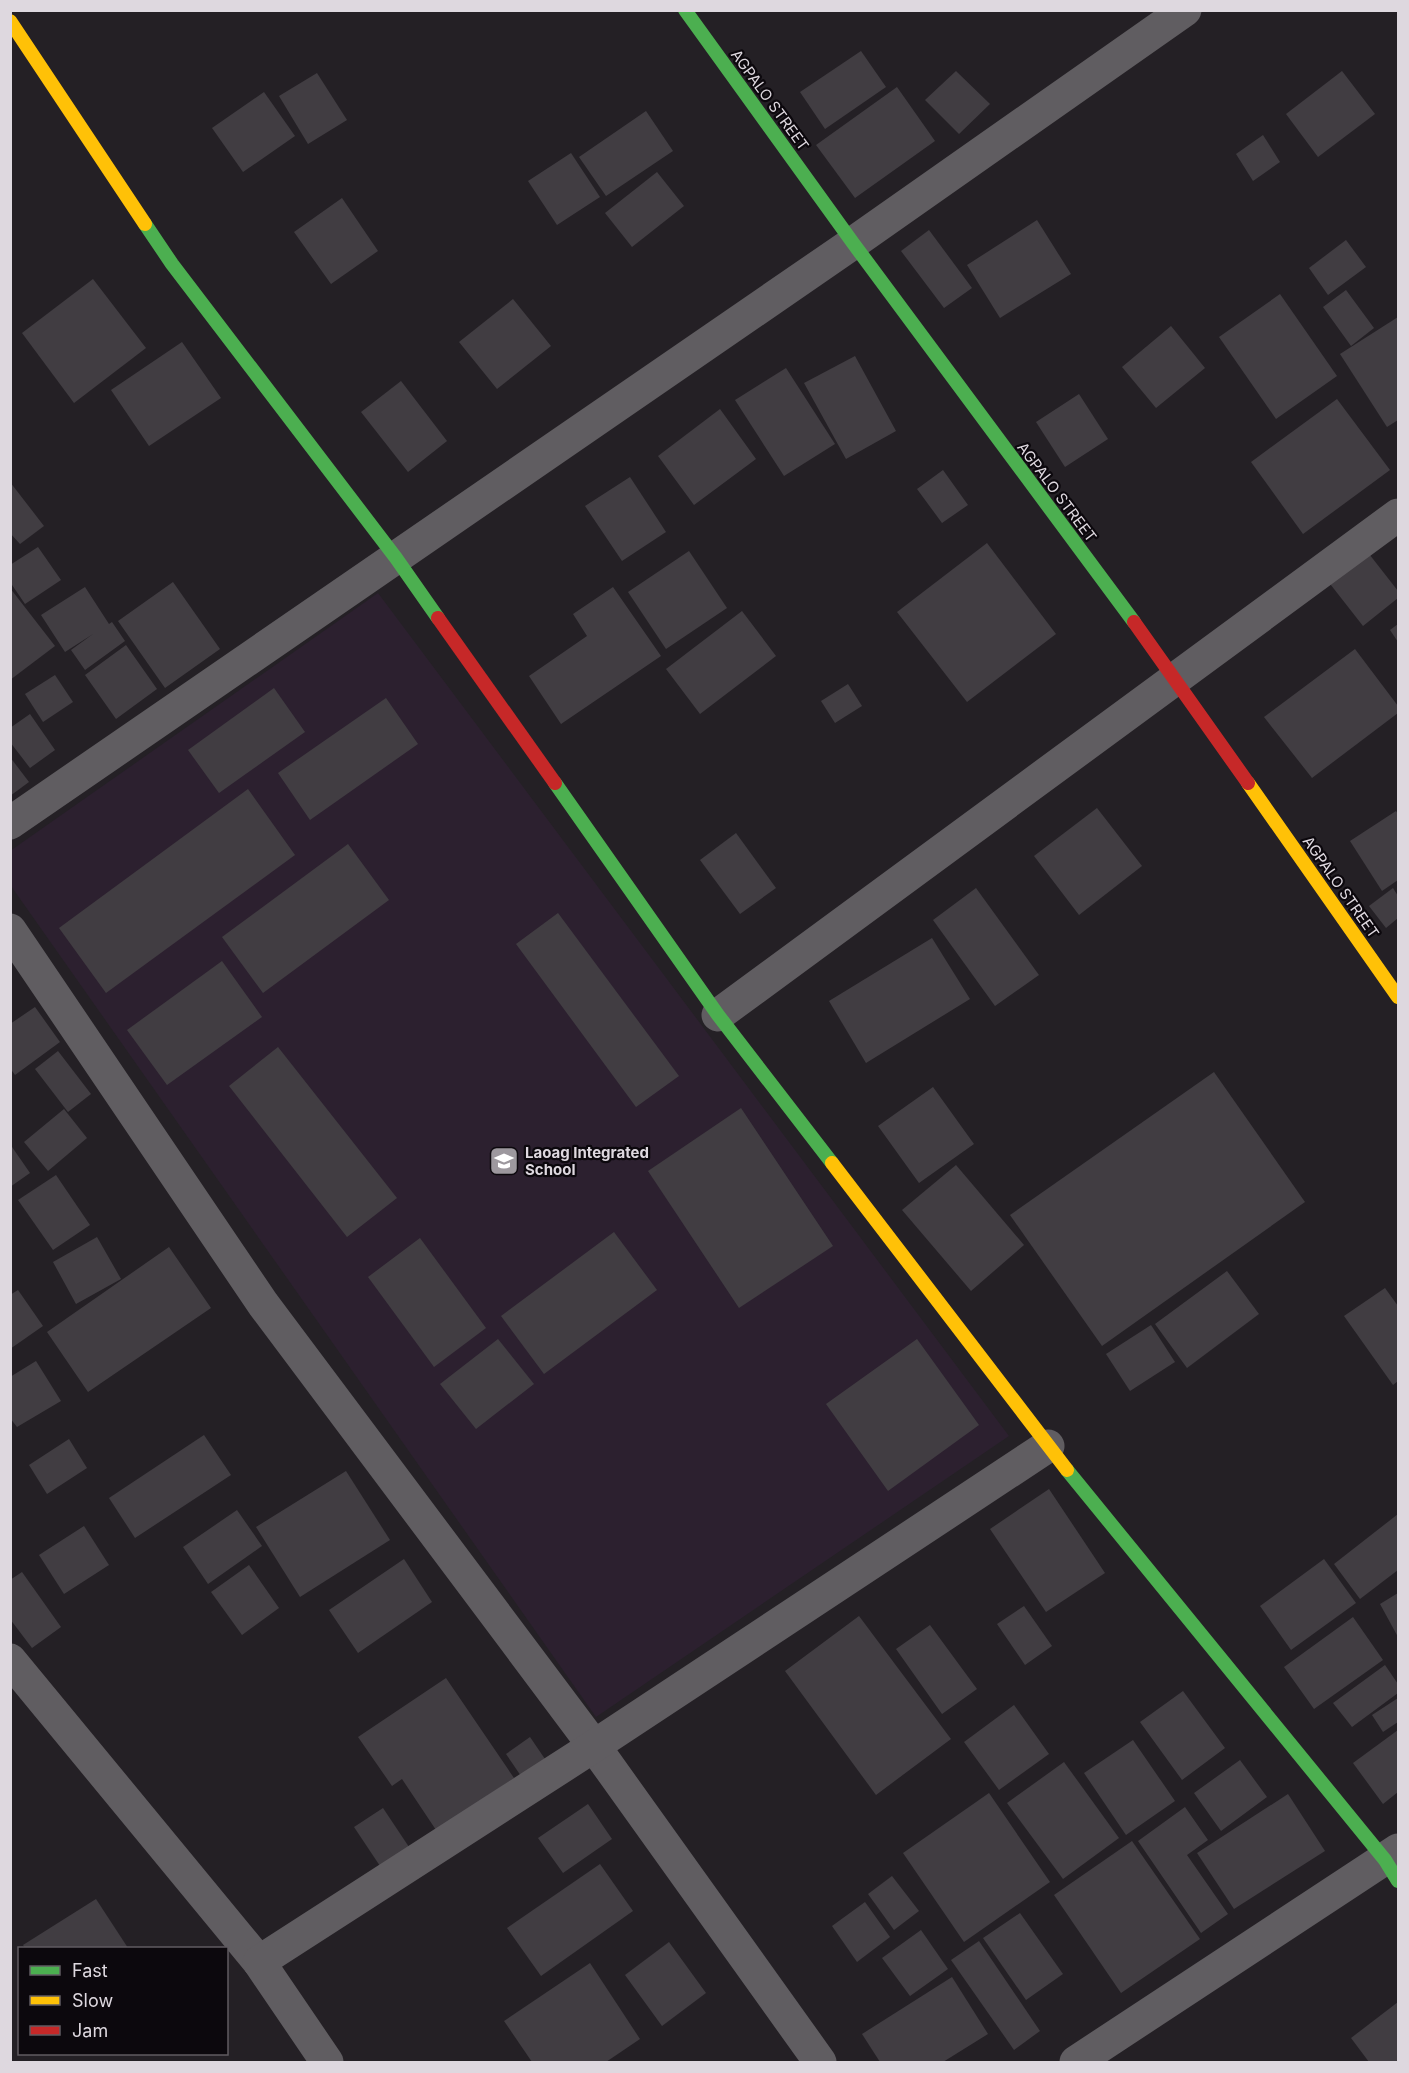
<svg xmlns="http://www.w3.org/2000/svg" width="1409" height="2073" font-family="Inter,sans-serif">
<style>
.built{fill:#2c202f}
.building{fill:#413d42}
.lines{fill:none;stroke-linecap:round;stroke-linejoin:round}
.street{stroke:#605d61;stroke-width:33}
.fast{stroke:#4caf50;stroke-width:14}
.slow{stroke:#ffc107;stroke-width:14}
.jam{stroke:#c62828;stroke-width:14}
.labels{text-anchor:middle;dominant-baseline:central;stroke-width:4.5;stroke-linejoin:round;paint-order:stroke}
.street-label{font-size:15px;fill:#ded8df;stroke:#0c080d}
.poi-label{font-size:15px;font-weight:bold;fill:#ded8df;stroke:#0c080d;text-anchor:start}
</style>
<rect width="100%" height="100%" fill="#242025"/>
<path class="built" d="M378,593L1009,1436L596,1717L11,886L10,851Z"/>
<g class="building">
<path d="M861,51L886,87L825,129L800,92Z"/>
<path d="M956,71L990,104L959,134L925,100Z"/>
<path d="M1342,71L1375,114L1318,157L1286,114Z"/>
<path d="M317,73L347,120L308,144L279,96Z"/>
<path d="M897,87L935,141L855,198L816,145Z"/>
<path d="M264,92L295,136L243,172L212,128Z"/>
<path d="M646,111L673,151L606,196L579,157Z"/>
<path d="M1263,135L1280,162L1253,181L1236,154Z"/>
<path d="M571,153L600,197L557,225L528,181Z"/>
<path d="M657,172L684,206L632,247L605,213Z"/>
<path d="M342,198L378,251L331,284L294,232Z"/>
<path d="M1037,220L1071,274L1000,318L967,265Z"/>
<path d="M929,230L972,288L944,308L901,251Z"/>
<path d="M1346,240L1366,267L1328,295L1309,268Z"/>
<path d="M93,279L146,348L74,403L22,333Z"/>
<path d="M1346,290L1374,328L1351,346L1323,307Z"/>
<path d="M1280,294L1337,376L1276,419L1219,337Z"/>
<path d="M513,299L551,346L497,389L459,342Z"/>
<path d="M1398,317V420L1387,427L1340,354Z"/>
<path d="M1171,326L1205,368L1156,408L1122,367Z"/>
<path d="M182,342L221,398L149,446L111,390Z"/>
<path d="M855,356L896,431L846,459L804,383Z"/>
<path d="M786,368L835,444L784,476L735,400Z"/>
<path d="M401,381L447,441L408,472L361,412Z"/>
<path d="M1079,394L1108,439L1065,467L1036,422Z"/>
<path d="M1337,399L1390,470L1303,534L1251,462Z"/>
<path d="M720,409L756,459L694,505L658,456Z"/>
<path d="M943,470L968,505L942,523L917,489Z"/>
<path d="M630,477L666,532L622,561L585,506Z"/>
<path d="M10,482L44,526L20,544L10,533Z"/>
<path d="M987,543L1056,634L967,702L897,612Z"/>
<path d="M38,547L61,580L25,604L10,582V565Z"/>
<path d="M1366,550L1398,591V598L1363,626L1327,580Z"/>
<path d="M689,551L727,608L666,649L628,592Z"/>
<path d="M173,582L220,649L165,688L118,621Z"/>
<path d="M85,587L109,624L112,622L125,641L85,670L71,650L93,634L65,652L41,615Z"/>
<path d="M613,587L661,656L561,724L529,676L587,636L573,614Z"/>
<path d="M10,588L55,646L10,680Z"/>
<path d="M742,611L776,656L700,714L666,669Z"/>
<path d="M1398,624V642L1390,630Z"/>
<path d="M126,645L157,689L116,719L85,675Z"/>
<path d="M1355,649L1398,706V713L1312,778L1264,717Z"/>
<path d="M55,675L73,702L43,722L25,694Z"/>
<path d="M848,684L862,706L835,723L821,701Z"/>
<path d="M274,688L305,732L219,793L188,750Z"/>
<path d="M386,698L418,744L310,820L278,773Z"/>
<path d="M30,714L55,750L30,768L10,742V728Z"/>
<path d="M10,757L29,782L10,796Z"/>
<path d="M248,789L295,855L106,993L59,928Z"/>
<path d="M1097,808L1142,866L1079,915L1034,856Z"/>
<path d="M1396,811L1398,814V880L1382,891L1350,841Z"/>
<path d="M736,833L776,888L740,914L700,860Z"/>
<path d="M348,844L389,900L263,993L222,937Z"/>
<path d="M976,888L1039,975L995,1006L933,920Z"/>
<path d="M1393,888L1398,896V918L1386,928L1369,906Z"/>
<path d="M558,913L679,1076L636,1107L516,944Z"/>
<path d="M932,938L970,999L866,1063L829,1001Z"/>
<path d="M222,961L262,1017L167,1085L127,1030Z"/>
<path d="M35,1007L60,1042L15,1075L10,1068V1024Z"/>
<path d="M278,1047L397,1198L347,1237L229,1086Z"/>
<path d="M58,1051L91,1094L68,1112L35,1069Z"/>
<path d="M1214,1072L1305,1202L1102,1346L1010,1215Z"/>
<path d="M933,1087L974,1144L919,1183L878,1126Z"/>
<path d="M741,1108L833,1246L739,1308L648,1171Z"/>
<path d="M64,1109L87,1138L48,1171L24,1142Z"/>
<path d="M10,1144L30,1173L10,1187Z"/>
<path d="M956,1165L1024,1245L971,1291L902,1210Z"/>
<path d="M56,1175L90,1225L53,1250L18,1200Z"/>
<path d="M614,1232L657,1290L544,1374L501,1316Z"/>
<path d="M97,1237L121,1279L76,1304L53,1262Z"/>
<path d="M420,1238L486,1328L434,1367L368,1277Z"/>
<path d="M169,1247L211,1308L88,1392L47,1332Z"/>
<path d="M1227,1271L1259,1314L1187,1368L1155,1324Z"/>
<path d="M1385,1288L1398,1306V1381L1393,1385L1344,1316Z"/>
<path d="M18,1290L43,1326L10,1349V1295Z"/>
<path d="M1151,1325L1175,1362L1130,1391L1106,1354Z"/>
<path d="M498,1339L534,1384L476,1429L440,1384Z"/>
<path d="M917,1339L979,1425L888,1491L826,1404Z"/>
<path d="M36,1361L61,1401L17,1427L10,1418V1377Z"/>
<path d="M204,1435L231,1475L135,1538L109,1498Z"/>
<path d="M69,1439L87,1468L47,1494L29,1465Z"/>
<path d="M346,1471L390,1540L300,1597L256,1527Z"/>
<path d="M1049,1489L1105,1573L1046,1612L990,1529Z"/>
<path d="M237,1510L262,1546L208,1584L183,1547Z"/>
<path d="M1398,1514V1570L1360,1599L1334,1564Z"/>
<path d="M84,1526L109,1565L64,1594L39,1555Z"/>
<path d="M404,1559L432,1602L358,1653L329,1610Z"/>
<path d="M1324,1559L1356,1603L1291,1650L1260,1606Z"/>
<path d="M249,1565L279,1608L242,1635L211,1592Z"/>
<path d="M22,1572L61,1627L32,1648L10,1619V1580Z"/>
<path d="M1398,1593V1637L1380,1604Z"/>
<path d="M1024,1606L1052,1646L1025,1665L997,1624Z"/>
<path d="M859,1616L951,1739L876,1795L785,1671Z"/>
<path d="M1353,1617L1383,1660L1314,1709L1284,1667Z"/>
<path d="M930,1625L977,1689L942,1714L896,1649Z"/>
<path d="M1385,1665L1398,1684V1693L1352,1727L1333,1703Z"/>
<path d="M446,1678L514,1778L436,1830L402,1779L392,1786L358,1737Z"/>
<path d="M1183,1691L1225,1748L1182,1780L1140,1722Z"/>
<path d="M1398,1698V1722L1383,1732L1372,1715Z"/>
<path d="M1014,1705L1049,1754L999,1790L964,1742Z"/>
<path d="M1398,1730V1792L1383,1804L1353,1763Z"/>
<path d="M530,1737L545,1759L521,1776L506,1754Z"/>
<path d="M1133,1740L1175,1801L1126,1835L1084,1773Z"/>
<path d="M1240,1760L1267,1797L1221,1831L1194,1793Z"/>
<path d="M1064,1762L1119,1838L1063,1879L1007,1803Z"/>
<path d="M989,1793L1050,1882L964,1942L903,1853Z"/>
<path d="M1288,1794L1325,1851L1234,1909L1197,1853Z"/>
<path d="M588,1804L612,1839L563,1873L538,1838Z"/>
<path d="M1185,1807L1208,1840L1187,1855L1228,1914L1201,1933L1138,1841Z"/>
<path d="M383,1808L409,1847L380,1866L354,1827Z"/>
<path d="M1132,1841L1200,1939L1121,1993L1054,1895Z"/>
<path d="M600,1864L633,1911L541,1976L507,1928Z"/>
<path d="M892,1876L919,1911L894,1930L868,1894Z"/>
<path d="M96,1899L128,1948H25L23,1945Z"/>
<path d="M865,1902L890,1937L857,1962L832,1926Z"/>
<path d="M1020,1913L1063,1974L1026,2000L983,1938Z"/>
<path d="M921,1930L948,1969L910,1996L882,1958Z"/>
<path d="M979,1941L1040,2031L1014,2050L951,1960Z"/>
<path d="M669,1942L706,1993L662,2026L625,1975Z"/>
<path d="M590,1963L640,2039L606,2062H532L504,2021Z"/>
<path d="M952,1977L988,2034L943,2062H880L862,2034Z"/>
<path d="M1398,2002V2060L1395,2062H1369L1351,2038Z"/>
</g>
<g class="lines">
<g class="street">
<path d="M10,823L853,243L1185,10"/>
<path d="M10,930L263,1304L594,1746L820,2062"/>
<path d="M718,1015L1398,515"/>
<path d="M10,1660L259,1962"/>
<path d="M327,2062L259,1962L594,1746L1048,1446"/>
<path d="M1076,2062L1398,1850"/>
</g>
<g class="fast">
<path d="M685,10L853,243L1134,622"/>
<path d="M145,224L172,264L396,558L438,618"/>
<path d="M555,783L718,1015L832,1163"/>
<path d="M1067,1470L1385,1860L1398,1881"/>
</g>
<g class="slow">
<path d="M10,21L145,224"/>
<path d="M1248,783L1398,997"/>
<path d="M832,1163L1067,1470"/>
</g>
<g class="jam">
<path d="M438,618L555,783"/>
<path d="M1134,622L1248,783"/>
</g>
</g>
<defs>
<g id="school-square" transform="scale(1.5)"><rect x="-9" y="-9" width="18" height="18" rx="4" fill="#9d989e" stroke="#0c080d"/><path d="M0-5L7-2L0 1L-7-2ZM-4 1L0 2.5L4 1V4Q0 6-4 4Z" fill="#fff"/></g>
</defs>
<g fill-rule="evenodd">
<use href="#school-square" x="504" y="1161"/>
</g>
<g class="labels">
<g class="street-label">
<text transform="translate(770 100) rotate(54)">AGPALO STREET</text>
<text transform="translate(1057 492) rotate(53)">AGPALO STREET</text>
<text transform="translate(1341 887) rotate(55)">AGPALO STREET</text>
</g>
<g class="poi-label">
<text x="525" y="1152">Laoag Integrated<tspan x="525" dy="17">School</tspan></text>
</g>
</g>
<rect width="1409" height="2073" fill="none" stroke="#ded8df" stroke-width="24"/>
<rect x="18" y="1947" width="210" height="108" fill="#0c080d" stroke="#605b61" stroke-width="1.5"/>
<rect x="30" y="1966" width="30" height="9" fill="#4caf50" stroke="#605b61" stroke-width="1.5"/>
<text x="72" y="1977" font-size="18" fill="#ded8df">Fast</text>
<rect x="30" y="1996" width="30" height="9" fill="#ffc107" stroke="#605b61" stroke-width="1.5"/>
<text x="72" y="2007" font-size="18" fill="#ded8df">Slow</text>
<rect x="30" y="2026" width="30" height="9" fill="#c62828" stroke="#605b61" stroke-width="1.5"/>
<text x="72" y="2037" font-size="18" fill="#ded8df">Jam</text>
</svg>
